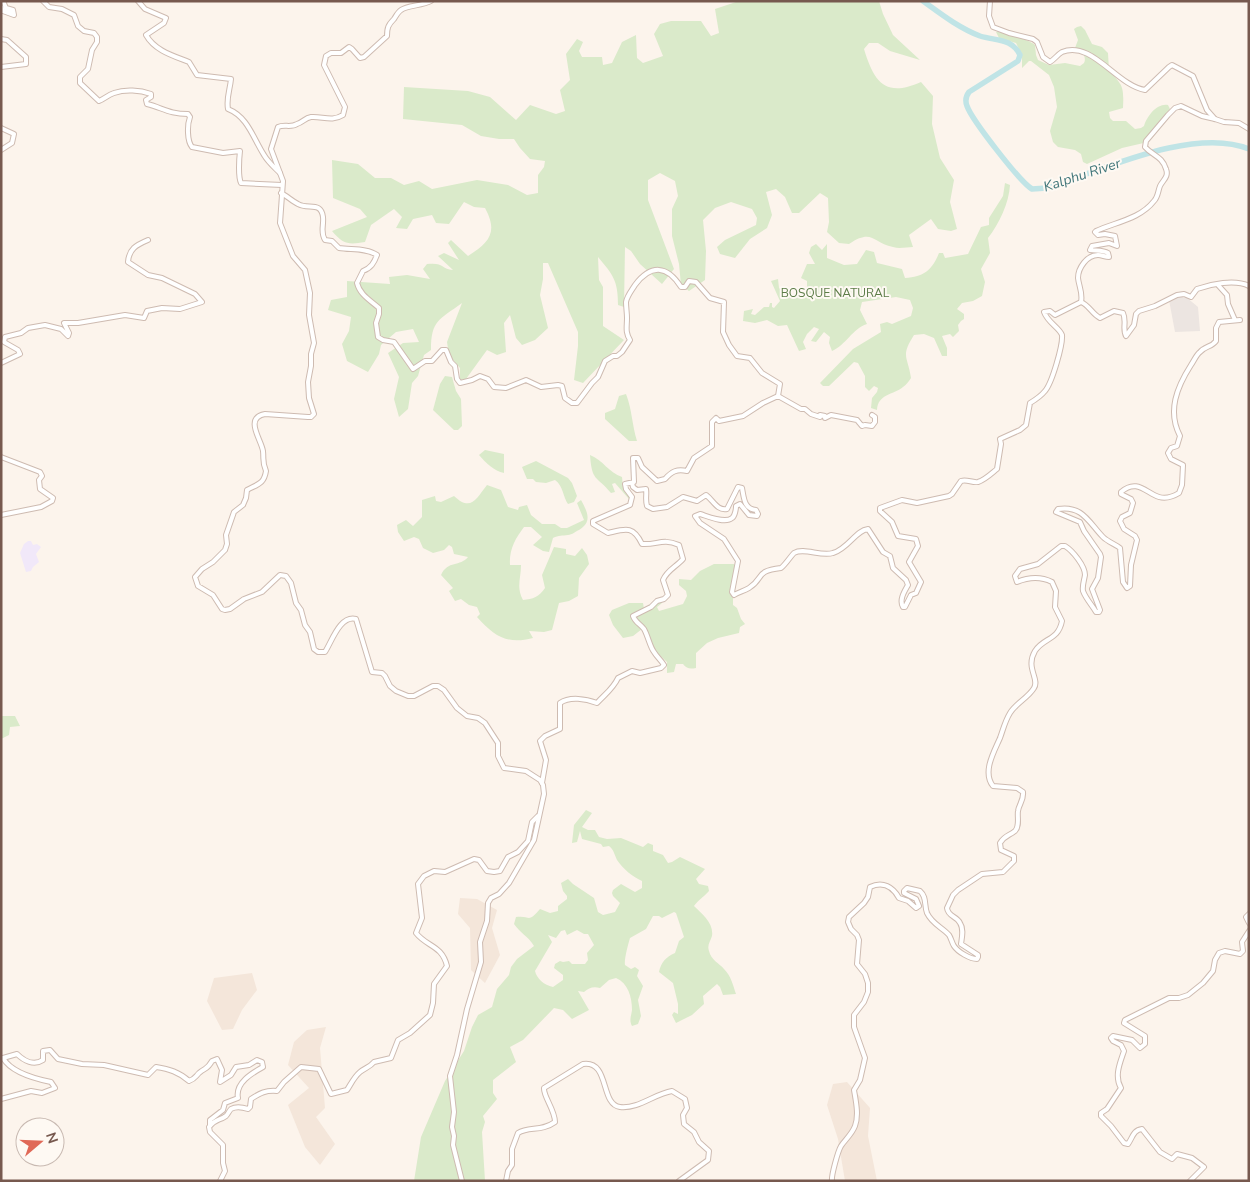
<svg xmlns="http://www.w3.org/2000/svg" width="1250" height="1182" font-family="'Nunito Sans',sans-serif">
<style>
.residential{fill:#f4e6da}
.industrial{fill:#ece5e1}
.education{fill:#f1e8f9}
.green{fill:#daeaca;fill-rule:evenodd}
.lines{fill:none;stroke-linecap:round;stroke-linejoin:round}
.river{stroke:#c0e4e6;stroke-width:5.5}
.minor-casing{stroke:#cebbb1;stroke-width:6}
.minor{stroke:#fff;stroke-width:4}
.labels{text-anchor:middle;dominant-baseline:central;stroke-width:4;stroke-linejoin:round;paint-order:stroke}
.park-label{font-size:12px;fill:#5c7c47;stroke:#fef9f3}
.water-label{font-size:14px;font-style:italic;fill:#42777b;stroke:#fef9f3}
</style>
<rect width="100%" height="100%" fill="#fcf4ec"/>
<g class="residential">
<path d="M460,898L477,899L497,910L492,928L500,955L485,983L471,970L470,928L458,914Z"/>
<path d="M252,973L257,990L242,1010L233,1029L222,1030L207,1001L214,978Z"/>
<path d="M326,1027L320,1048L325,1108L316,1117L335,1144L320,1165L305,1147L288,1105L309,1088L288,1065L294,1042L307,1030Z"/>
<path d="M847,1082L870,1108L868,1136L877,1181H845L838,1139L827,1105L833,1084Z"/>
</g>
<path class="industrial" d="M1181,295L1184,298L1186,297L1198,307L1200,331L1175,332L1169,300Z"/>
<path class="education" d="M28,541H31L33,545L37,544L41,547L36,554L39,562L33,567L31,571L26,572L20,553L24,544Z"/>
<g class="green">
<path d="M739,1H879L883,14L893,35L920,60L890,51L878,43H869L864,49C874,82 885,98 921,82L933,96L932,124L940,158L954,180L950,202L957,229L951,231L938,229L931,219L909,235L913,247C907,247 899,249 893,247C872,243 873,228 849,244L839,243L827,232L829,222L828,198L820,193L799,213H792L785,197L776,189L766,192L772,215L767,228L750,239L735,258L720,254L717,247L725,240L756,225L757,218L752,209L731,202L715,208L703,220L706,251L705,280L689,291L681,285L679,264L672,236V209L678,196L675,181L660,173L648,180V200L674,269L662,284L640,264L631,251L625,247L624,307L618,305C618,280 613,275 598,257L599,280L603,287V326L624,340L583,383L574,380L578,346V332L548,263H543V279L540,295L548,328L535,340L522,345L516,338L510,315L504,323L506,352L497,355L487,350L466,379L460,380V368L449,355L447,342L462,303C439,320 431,320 431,350L424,355L418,376L412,383L408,409L399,417L394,399L399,377L388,353L403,343L419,342L413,329L396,332L381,345L379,354L368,372L347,361L342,344L349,331L351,317L328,310L331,300L347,297V281L390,284L389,277L407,275L430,279L423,269L427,264C444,262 441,269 453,270L438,256L444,253L459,260L448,243L451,240L468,256C490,242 498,232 485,208L474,207L464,202L449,224L436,223L432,215L413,219L407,229L396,228L402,217L394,209L371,225L365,242C348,245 343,244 332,231L367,217L360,209L333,198L332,160L358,164L375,178H391L404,185L419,181L432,189L477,180L508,185L527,195L538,193V175L544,167L545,161L530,159L520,148L514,139H499L481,136L462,125L403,119L404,87L468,91L490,97L516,120L530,105L556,114L565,111L560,90L570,80L566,54L577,39L583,42L579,51L582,57H602L603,65L612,63L622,42L636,35L637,58L643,63L663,56L654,34L660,24L671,21H701L711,36L719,33L715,9Z"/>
<path d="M1081,26L1085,30L1092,44L1102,47L1108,53L1109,70C1123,86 1124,86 1123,108L1109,112L1110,118L1113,121H1126L1135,129L1141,128L1144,126C1147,116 1157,103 1168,105L1170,109L1159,122V130L1148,142L1122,148L1087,164L1083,162L1081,154L1075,150L1058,147L1053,142L1050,131L1057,107L1054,87L1049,75L1031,61H1029L1022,68V55L1016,43L999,38L996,32C1001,31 1032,41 1035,45L1036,55L1038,60L1049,65L1065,63L1080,66L1084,63C1087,57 1082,50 1075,48L1078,40L1074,29L1077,27Z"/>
<path d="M1005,183L1010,185C1009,203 999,224 988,238L990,253L981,269L985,282L982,296L973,301L962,303L957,309L964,314V319L961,321L958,325L959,331L953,337L950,334L942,336L947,348V356H942L934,338L924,334L914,335C900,357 908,356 911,378C909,381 906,385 903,387C893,395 878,394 877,410L871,408L872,398L877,392L878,388L874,386L869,391L865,387V376L858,363L854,362L829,386H823L820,383L853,349L881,332L880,324L887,322L892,324L911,316L913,308L910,300L896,297L862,302L860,310L867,324C852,329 846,345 832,351L829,343L830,337L824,332L816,342L811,341L819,329L814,327L807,334L803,342L806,349L799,351L787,325L778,326L767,320L755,323L743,321L744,311L753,309L751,314L755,315L764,307H769L770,303H772V307L774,308L780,301L771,281L778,279L779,288L793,299L797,289H807V281L801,278L807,264H815L809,253L811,247L816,244L822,250L827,244V258L844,265L857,264L866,250L874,252L877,263L902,269L905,278C924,277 932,270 939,253H943L945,258L968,254L981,227L989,225V218L1003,196Z"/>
<path d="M445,376L452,377L456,391L461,399L462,426L458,430H454L433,410L440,384Z"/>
<path d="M626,394C632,409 632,425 637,441H629L605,419V413L615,409L619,396Z"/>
<path d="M485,450L504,454V473C494,471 486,463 479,455Z"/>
<path d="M590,455C603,460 609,473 622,477L623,487L631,496L629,499L615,483L612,484L615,492L611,493C596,475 592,482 590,455Z"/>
<path d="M536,461L568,478L572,483L577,496L574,502L568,504C563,497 563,485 555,480L546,483L536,482L533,479H527L522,467Z"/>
<path d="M487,485L501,490L508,507L518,510L519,507L527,505L531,515L542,524H555L561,528H567L584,520L577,503L581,500C587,511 593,522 579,530C576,531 572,535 568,535C562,536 559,535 553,538L549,552L543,551L533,545L542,537L531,527H524C515,539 509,550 510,565H521C521,579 516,587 523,600C533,599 539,597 545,588L542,575L554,547L566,549V554L575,556L582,548L587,555L589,564L579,578L578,596L569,601L559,603L552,630L544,632L529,631L533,638C507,645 494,636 477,617L480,614L477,607L469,605L461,599L455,601L449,591L453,588L441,575C448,560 460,567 468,557L454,554L452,547L449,545L444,550L433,553L423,548L419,539L414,537L404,541L398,532L397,525L406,520L413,526L422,517V500L435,496L436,501L441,502L454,496C471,512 476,499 487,485Z"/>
<path d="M714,564H734C742,575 733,582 729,592L733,598V605L737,608L741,619L745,624L740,627L739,633L718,638L707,643L696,653V668C690,669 687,669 683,664H676L674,672L667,673V662L653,649L652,642C648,638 636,621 635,616L661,601L662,603L657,607L659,611L683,604L687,596L686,591L679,585V579L691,580L700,571Z"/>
<path d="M629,603H643L644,609L632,616L633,621L642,629L633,636L623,638L613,625L609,615L612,610Z"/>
<path d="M1,716H15L20,726L10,727L9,735L1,739Z"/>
<path d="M586,810L592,813L582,827L588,830H595L599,837L607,839L621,838L643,847L648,843L653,845V851L663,855L668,863L672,862L680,857L705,869L696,879L699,884L708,886L709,891C704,897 698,900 694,906C702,914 714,923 712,936C710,942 707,945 709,951C711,960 719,963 724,969C731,976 733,985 736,994L723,995L720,987L717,984L703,996L704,1004L692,1015L676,1023L672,1015L674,1012L678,1014V1004L673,983L659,972C661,962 666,957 675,953L679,941L684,937L676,913L674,912L662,918L659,916H653L646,929L630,938C628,945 624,959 625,965L631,969L635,967L639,970L637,976L643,986L638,1000L641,1016L638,1024L632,1026C629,1020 631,1017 632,1010C632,997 628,983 616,978L609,980L600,988C593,986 589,988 584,992L578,991L589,1010L572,1019L563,1010L554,1008L523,1040L510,1047L516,1062L493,1080V1093L497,1099L483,1116L485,1122L482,1132L485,1181H414L421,1137L445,1081L464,1051L472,1027L478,1015L492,1007L497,989L509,975L511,967L517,959L534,946C528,936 520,933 514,924L516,917C531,915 527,924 540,909L550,913L558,911V906L567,899V896L563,891L561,883L568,879L573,884L594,898L598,912L603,915L615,912L620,903L613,896L612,893L613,890L621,884L635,892L642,888V881C633,877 623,869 617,860C614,854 614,850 609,846L603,847L601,844L582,839L580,831L577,842L572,843L574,825ZM565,930L567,935L577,930L584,934H588L594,945L587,953L588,960L585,964H572L569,961L563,962L560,961L555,964L554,968L563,975V980L553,987C544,985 537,979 535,971L552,942L548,935L556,938L561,931Z"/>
</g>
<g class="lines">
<path class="river" d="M923,1C941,14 959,28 980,36C996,41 1012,38 1020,55L1018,61L969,92C966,96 965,101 967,106C972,120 1020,182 1032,189L1047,188C1100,171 1194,126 1249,149"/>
<g class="minor-casing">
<g id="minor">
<path d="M43,1L49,7L62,9L74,15L78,26L84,31L94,33L97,37V42L92,50L88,69L80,77V83L99,101C104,99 108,95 114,93C125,89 140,90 151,94V97L146,100L147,104C163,108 169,114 188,114L190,117C187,125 187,141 192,147L223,153L240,151C239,159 238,177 241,183L282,185"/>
<path d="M138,1L145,9L166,18L164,23L146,35C155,51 174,56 189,62L197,75L231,79C230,90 226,98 228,109C248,117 253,138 264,155C268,162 274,167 280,173"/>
<path d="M431,1C422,6 408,5 401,10C398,12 396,16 394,19C388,25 387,28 387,36L364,57L360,58L352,49L349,47L341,53H331L326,56L324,65L345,107L343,115C332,122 322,116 311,117C305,118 303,122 297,124C291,128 284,124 278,127L271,149L283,181L280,223L293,256L305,270L310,293L309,315L314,343L311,354V366L308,382L309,398L314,414L311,417H308L265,414C244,418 261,439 263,451C264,460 262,462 266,471C264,484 258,484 247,490L246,498L243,505L234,512L226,535L227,544L225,550L213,562L202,569L195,577L198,586L213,595L222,609L225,610L230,609L244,599L262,592L280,575L286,576L291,583L296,603L301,610L305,625L310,632L314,649L318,652H325C332,641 340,615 356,619L372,672L382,673L385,676L390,686L396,691L408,696H414L433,686H438L444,690L457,708L467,716L478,718L485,723L498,743V756L504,768L526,771L540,780L543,785L544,794L534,840L509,883L499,894L491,898L488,903L487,921L480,942L481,962L467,1009L457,1055L450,1076L454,1112L452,1127L454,1136L453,1145L462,1181"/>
<path d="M990,1L989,16L993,27L1009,33L1033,39L1037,42L1043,57L1050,62C1055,59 1057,55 1062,52C1092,40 1116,85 1145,90L1169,67L1172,65L1193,76L1207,110L1215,119"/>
<path d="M1,7L3,11L14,15L13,10L6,8L3,1"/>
<path d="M1,39L7,40L26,57V64L1,67"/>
<path d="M1,128L14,134L12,143L1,150"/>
<path d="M281,193C287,196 292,201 298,204C308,210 321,201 323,217C324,226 320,232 325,240L332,241L339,248C351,250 367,248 377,255C374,263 371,268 363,271L357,283C360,295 370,300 379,308V314L376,323L378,337L383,340L394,342L413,369L425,361H432L442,350H446L451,362L455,366L457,379L460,383L472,380L480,376L488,379L494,387L506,388L526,380L541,387L558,385L562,386L565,398L572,403H577L592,383L598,377L605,361L613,356H617L622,352L630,340C625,332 627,327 627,318C627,313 626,307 626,302C627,296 632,290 635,285C651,264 667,265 681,287H685L689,281L696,282L710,298L724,302L723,332L729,345L737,356L750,358L762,373L780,384L778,396"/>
<path d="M1218,285L1227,295L1228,304L1235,320"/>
<path d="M1081,302C1089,305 1092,314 1100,318L1114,311L1123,313C1127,321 1122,329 1126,336L1134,325L1136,314L1139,311L1155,306L1177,295L1184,294L1191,297L1197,289C1211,284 1235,279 1249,286"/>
<path d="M1,363L20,354L18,350L4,342L5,337L21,333L28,328L45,325L61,329L68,336L69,333L64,323H78L125,315L144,318L147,311L162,308L180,309L202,302L195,294L162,278L148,275L128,262C129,249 136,245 148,240"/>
<path d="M1,457L40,472L42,476L39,480L40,489L53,498L52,501L41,507L1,515"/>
<path d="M632,483L633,487L637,490L646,489C647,495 645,499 647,506L653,509L667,507L683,497L697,501L706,495C713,500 717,511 727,509L738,487L742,488C744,498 744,509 756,510L758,514L757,516L749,515L740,504L736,506C736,509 735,516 732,518C725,524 707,516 700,514L695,516L700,523L724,539L738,561L732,592L734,595C739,592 744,591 749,588C765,578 754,571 781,568C786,564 790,557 794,553C804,547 821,557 833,553C848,549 856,530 868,529L883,552L890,556L893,568L906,580L908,585C904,592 899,600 903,607H905L911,595L916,593L921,582L909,562L918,546L916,539L898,536L892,522L880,511V508L902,500L917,503L949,496L952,494L961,481C967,479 972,483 978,482C985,480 992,473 997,469L1001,444L1000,439L1020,430L1026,425L1030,403C1035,400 1041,396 1045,391C1052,383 1063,345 1062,335C1059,327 1048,323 1044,312L1050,311L1055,315L1081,302C1083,293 1079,287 1078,278C1078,268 1087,255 1098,255C1102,255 1105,257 1109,257L1108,253C1103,250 1096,251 1090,250L1092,246L1109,243L1117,246L1115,236L1105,234L1098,235L1095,232L1096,231C1116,222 1140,219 1154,201C1158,197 1158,191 1160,186C1163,180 1169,177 1166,169C1162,156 1153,156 1145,147L1146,141L1168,115L1175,108L1181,106L1202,116L1215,119L1224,122L1239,123L1249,129"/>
<path d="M542,783L546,760L540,741L545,736L560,729V703C570,696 586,699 597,703C605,694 613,689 618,678L632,671L640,673L661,668L664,665C661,660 657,657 654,652C650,647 648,636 644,629C640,624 635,622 633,616L651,607L657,601L664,599L668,595L663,580C667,570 676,567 683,559L679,545C662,538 658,545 642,544C633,525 625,529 608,533L593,524V521L630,505L632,497L626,489L625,484L634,482L633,458H638L642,467L657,481L665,479C672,471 677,469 687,471L694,458L712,446V422L716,418L719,421L743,416L763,403L778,396L801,409H805L811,414L820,417V415L825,416V418L831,415L857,420L862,426L865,425L872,426L875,422V417L872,415"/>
<path d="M1249,914L1246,917L1249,923"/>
<path d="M1,1099L31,1091L42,1093L55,1088L51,1082C36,1079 11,1072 3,1058L17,1054C24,1061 34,1066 43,1060V1051L50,1050L58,1059L82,1064L104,1065L148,1075L156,1067C169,1069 179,1072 189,1081C195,1079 195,1077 199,1073C206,1067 207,1070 212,1061L217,1059L222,1070L220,1082L231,1075L236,1067L249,1065L257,1060L262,1062L263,1067C252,1073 235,1083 238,1098L225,1103L223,1110L210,1120V1125"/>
<path d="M220,1181L225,1171L223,1163V1145L210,1132L209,1127C216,1118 219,1121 226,1116C228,1114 229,1111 231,1109C236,1106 242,1107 248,1109L250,1107L251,1099C260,1093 266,1090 277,1091L284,1082L301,1067L319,1069L331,1094L347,1090C351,1084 354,1077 360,1072C365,1068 370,1067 374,1062L391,1058L398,1040L410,1033L430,1015L433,1003L434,984L447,966C442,945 427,947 416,933L422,918L418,884L424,876L434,871L445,872L474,859L479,860L487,871L494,872L500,871L508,857L518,852L528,841L532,822L538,816"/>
<path d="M506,1181L508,1171L512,1165V1149L518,1133C529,1126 541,1132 555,1122C555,1110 543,1096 544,1088L583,1064C610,1060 600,1105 620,1107C639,1109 654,1094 672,1091L685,1099L687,1108L683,1115L684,1124L694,1132L699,1142L709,1151L708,1160L679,1181"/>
<path d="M832,1181C831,1176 838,1151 841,1146C845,1140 852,1134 855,1126C859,1115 856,1102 854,1090L860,1080L865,1058L854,1027V1015L864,1002L868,992V983L865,974L857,964L859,940L857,935L851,929L848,922L849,917L864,903L868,897L870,887C883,881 893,887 899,898L908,901L916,908L919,906L916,899L904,893V891L907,888L920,891C927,897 924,905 927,913C932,924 942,927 949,935C951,938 952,943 954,946C958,952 970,959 977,959L978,957V955L961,944C962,937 964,929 960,923C957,916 948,917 947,908L953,895L958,890L982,874L1003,872L1014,861V856L1001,850L1000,843C1005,835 1009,836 1015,831C1020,826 1017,817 1018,811C1019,804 1024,800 1023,792L1017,788L993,786C982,772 994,752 1000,738C1003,730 1005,721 1010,713C1016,703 1028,698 1034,688C1040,679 1025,668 1035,651C1044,637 1058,641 1062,621L1055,607L1056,591L1052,582C1040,576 1029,577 1017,582L1015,576L1020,569L1038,564L1061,546H1065C1073,551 1085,566 1085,575C1084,581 1082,586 1083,591C1086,599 1092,605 1096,612H1099L1100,610L1092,589L1098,578L1101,557L1100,554L1084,531L1080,522L1056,512L1058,509C1083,505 1089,523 1103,537C1108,542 1115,544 1120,548L1123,582L1127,588L1130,586L1131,565L1137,540L1135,536L1124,529L1120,521L1122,517L1130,513L1133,503L1131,499L1121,494V492C1137,478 1146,493 1159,497C1166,499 1174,496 1179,493L1182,485L1183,465L1171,459L1168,453L1171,448L1177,446L1180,436C1167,411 1177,387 1191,365C1194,361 1196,355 1200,352C1205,346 1212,347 1216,341V328L1219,322L1240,320"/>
<path d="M1190,1181L1204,1167L1192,1158L1177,1154L1172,1159L1160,1152L1142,1129C1133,1130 1133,1137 1128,1144L1124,1143L1111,1126L1101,1116V1113L1107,1109L1121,1088C1114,1076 1120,1063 1124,1051L1121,1045L1113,1041L1111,1038L1113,1036L1132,1040L1140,1048L1145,1044V1036L1124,1023L1125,1020L1169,998H1179L1188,995L1203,983L1213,971L1215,960L1219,953L1225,951L1240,954L1243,951L1242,942L1249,931"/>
</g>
</g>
<use href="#minor" class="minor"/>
</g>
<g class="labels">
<g class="park-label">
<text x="835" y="293">BOSQUE NATURAL</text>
</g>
<g class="water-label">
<text transform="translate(1082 175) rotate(-18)">Kalphu River</text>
</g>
</g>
<rect width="1250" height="1182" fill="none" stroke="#77594f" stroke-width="5"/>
<g transform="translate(40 1142) rotate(71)"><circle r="24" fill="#fef9f3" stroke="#c8b9b1"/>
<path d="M0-4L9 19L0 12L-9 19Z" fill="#e06957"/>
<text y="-8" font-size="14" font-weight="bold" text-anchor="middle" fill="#77594f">N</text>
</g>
</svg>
